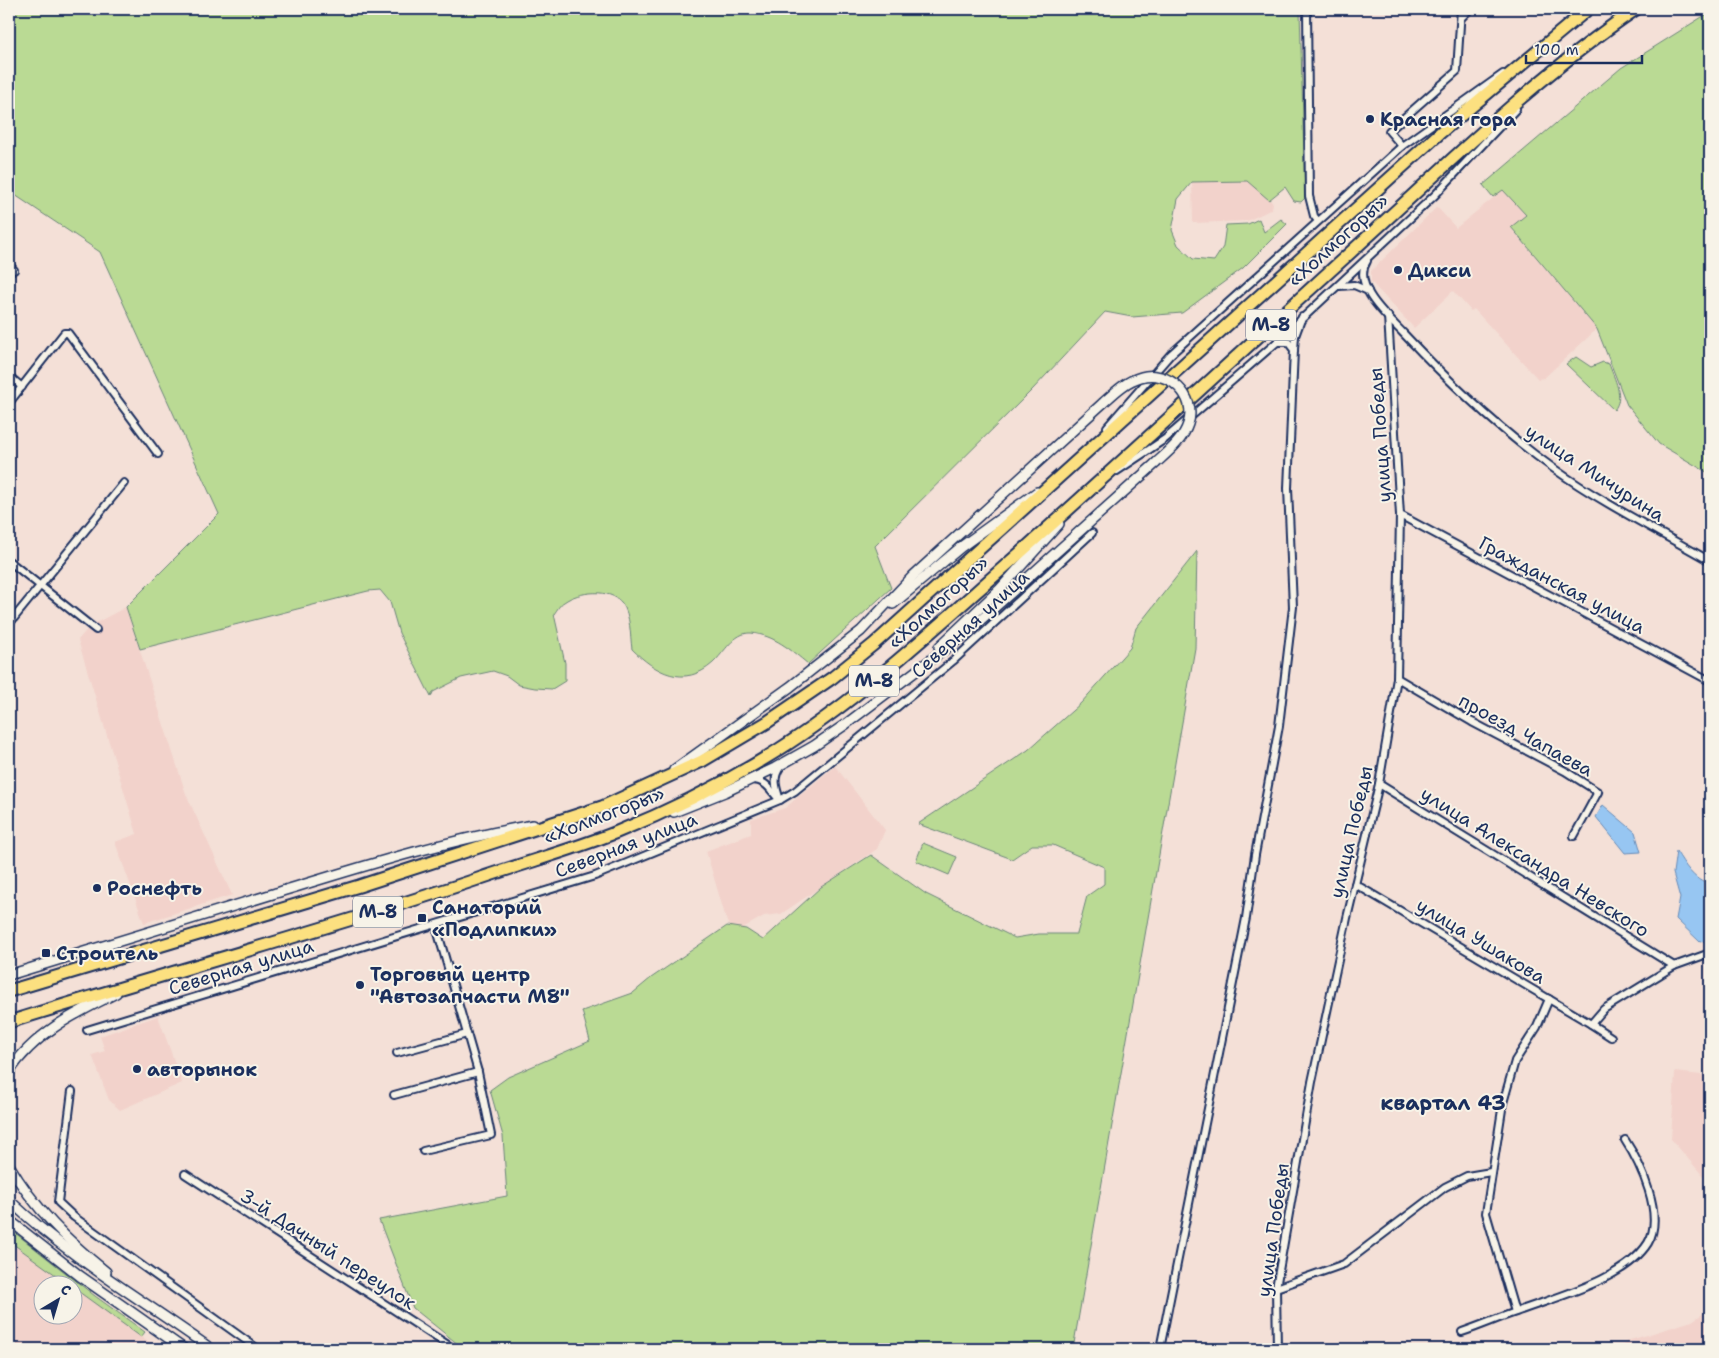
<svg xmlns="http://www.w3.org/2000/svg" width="1719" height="1358" font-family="'Shantell Sans',sans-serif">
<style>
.built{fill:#f2d2cb}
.green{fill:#bada94;stroke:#6a8479}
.water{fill:#97c6f2;stroke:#658ab7}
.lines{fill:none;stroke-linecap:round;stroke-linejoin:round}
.street-casing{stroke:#1b2f5e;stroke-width:10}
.secondary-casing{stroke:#1b2f5e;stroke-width:12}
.highway-casing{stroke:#1b2f5e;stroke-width:15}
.street{stroke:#f7f3e8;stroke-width:6}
.secondary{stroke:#f7f3e8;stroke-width:9}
.highway{stroke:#fce080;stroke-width:11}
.secondary-bridge-casing{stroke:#1b2f5e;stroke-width:12;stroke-linecap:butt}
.secondary-bridge{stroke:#f7f3e8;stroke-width:9}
.poi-dot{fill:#1b2f5e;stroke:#f7f3e8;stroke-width:2}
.labels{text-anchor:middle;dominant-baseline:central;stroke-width:4;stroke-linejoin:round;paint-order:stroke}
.shield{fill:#f7f3e8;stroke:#5d6a87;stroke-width:1}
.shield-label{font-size:18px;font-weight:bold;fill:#1b2f5e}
.poi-label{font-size:19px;font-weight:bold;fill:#1b2f5e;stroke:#f7f3e8;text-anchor:start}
.street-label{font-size:19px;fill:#1b2f5e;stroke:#f7f3e8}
.quarter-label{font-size:21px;font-weight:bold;fill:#1b2f5e;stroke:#f7f3e8}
</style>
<rect width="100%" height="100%" fill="#f4e0d7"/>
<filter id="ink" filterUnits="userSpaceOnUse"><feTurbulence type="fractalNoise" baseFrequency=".02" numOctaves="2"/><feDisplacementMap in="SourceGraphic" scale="10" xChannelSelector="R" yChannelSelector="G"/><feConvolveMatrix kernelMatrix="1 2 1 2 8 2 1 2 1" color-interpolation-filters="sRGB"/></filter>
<g filter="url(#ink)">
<g class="built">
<path d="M1248,181L1273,203L1272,209L1247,221L1193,223L1192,182Z"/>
<path d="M1503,190L1526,215L1511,228L1597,329L1544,378L1538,379L1474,309L1471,311L1453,291L1414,328L1371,282V271L1437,207L1456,228Z"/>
<path d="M126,607L186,794L232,895L144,923L115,842L137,834L78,640L90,626Z"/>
<path d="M835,766L885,830L877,849L781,914L764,916L734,933L727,922L706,851L751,834V819L785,808Z"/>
<path d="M158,1016L182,1083L120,1110L109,1100L92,1055L105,1051L100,1036Z"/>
<path d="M1675,1072L1710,1076V1184L1671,1139Z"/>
<path d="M9,1241L71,1285L42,1286V1316H72L73,1287L159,1349H9Z"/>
<path d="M1710,1309V1349H1619L1627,1341L1692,1321Z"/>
</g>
<g class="green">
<path d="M9,9H1300L1305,198L1301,202L1294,201L1285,187L1269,200L1247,181L1192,182L1178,199L1172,230L1178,245L1193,259L1214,261L1223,247L1226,225L1248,224L1259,219L1264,232L1281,219L1287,224L1243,268L1182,313L1132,317L1105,312L1033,389L875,546L891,588L808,664C791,650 774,635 751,633C734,632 724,653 713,663C684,689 655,672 632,649C630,636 631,615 622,603C610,588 579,591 564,602C560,604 557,610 554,614L565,663V681L552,689L535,688L519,685L507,676L493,671L461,678L433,692L431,697L399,633L390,602L380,590L368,591L140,649L126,607L219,514L100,252L9,191Z"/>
<path d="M1710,12V474L1659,444L1627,405L1597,329L1511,227L1526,215L1503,190L1493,197L1483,185L1621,68Z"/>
<path d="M1576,357L1591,367L1603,362L1609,364C1614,378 1625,397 1614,410L1566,364Z"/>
<path d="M1197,551L1195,648L1073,1349H464L413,1308L379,1220L507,1196L503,1136L490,1090L508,1077L590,1041L582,1011L633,993L651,978L727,926L746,929L763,940L821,887L871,855L926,894L1015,938L1039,934H1077L1087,896L1104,884V867L1053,845H1032L1012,859L918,824L1028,750L1081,703L1130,648L1136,628Z"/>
<path d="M923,843L957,857L949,875L916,861Z"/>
<path d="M9,1228L95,1296L145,1332L141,1337L9,1241Z"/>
</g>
<g class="water">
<path d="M1603,805L1635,832L1641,852L1625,853L1596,817Z"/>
<path d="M1676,851C1685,865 1693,880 1710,885V940L1700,942L1676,919L1680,898L1673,873Z"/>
</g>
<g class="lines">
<g class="street-casing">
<g id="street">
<path d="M1307,9L1309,196L1314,216L1318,221"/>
<path d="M1461,18L1470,9"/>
<path d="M1402,146L1389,131L1457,71L1461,9"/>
<path d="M1367,261C1351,286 1388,317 1404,334C1450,383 1498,429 1553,468C1602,503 1658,531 1710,561"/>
<path d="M9,265L14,270"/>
<path d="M1339,286L1354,285L1368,291"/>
<path d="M1277,342H1288L1294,350"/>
<path d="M9,376L22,387"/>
<path d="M9,403L64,333H68L158,454"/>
<path d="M1107,427L1170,355L1402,146L1503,74"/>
<path d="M1117,471L1165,439L1277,342L1435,195L1516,109"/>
<path d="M1400,515L1710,681"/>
<path d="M9,561L96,630"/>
<path d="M9,624L124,483"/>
<path d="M1397,678L1472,722L1565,771L1598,792L1574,836"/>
<path d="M752,780C765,780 769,788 777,797"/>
<path d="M1379,784L1674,966"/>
<path d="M780,800C776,788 772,777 781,766"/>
<path d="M1355,884L1591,1024"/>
<path d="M87,1030L595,876L780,800L795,791L953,661L1092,533"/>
<path d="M1611,1037L1591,1024L1604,1009L1674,966L1710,953"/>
<path d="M397,1053L467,1034"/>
<path d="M72,1091L58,1202L74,1217L258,1349"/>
<path d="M394,1095L478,1072"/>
<path d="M423,1151L491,1135L478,1072L436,926"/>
<path d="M185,1174L454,1349"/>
<path d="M1276,1288L1344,1264L1445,1187L1467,1176L1491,1172"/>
<path d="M1515,1312L1486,1213L1503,1103L1515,1061L1537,1027L1549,999"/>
<path d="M1462,1332C1480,1326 1498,1318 1516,1312C1555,1297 1625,1280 1648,1243C1665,1215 1640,1163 1625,1140"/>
<path d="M1160,1349L1246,918L1255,855L1279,726L1293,607L1288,488L1294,350L1295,336L1302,317"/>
<path d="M1277,1349L1276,1288L1312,1082L1347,918L1379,784L1397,678L1400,515L1388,316"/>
</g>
</g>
<g class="secondary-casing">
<g id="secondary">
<path d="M893,604L961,547L1037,492"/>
<path d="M939,647L1000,589L1059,524"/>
<path d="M674,770L790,687L861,631L913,576L1103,403"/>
<path d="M674,812L727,791L775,768L814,746L846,724L965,634L1156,463"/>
<path d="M9,975C98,947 187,920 276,893C361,867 446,840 533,825"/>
<path d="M9,1072C34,1033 76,1013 116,993"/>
<path d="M9,1165C34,1208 68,1241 106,1272"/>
<path d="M9,1200C70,1258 143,1300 211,1349"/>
<path d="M9,1220L80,1276L184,1349"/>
</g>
</g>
<g class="highway-casing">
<g id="highway">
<path d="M9,991L359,886L602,807L702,761L766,723L832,678L874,644L1441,132L1588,9"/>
<path d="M9,1022C165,973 323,931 478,879C524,863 572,850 617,832C672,810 725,783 775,752C861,698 935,628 1011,561C1133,452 1253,341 1374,231C1458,154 1542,73 1636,9"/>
</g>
</g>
<use href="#street" class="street"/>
<use href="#secondary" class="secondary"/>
<use href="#highway" class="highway"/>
<g class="secondary-bridge-casing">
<path id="secondary-bridge" d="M1103,403C1115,392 1126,381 1141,377C1168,369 1198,396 1188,424C1183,440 1168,452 1156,463"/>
</g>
<use href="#secondary-bridge" class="secondary-bridge"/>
</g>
</g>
<g class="poi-dot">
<circle cx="1370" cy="119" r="5"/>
<circle cx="1398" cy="270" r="5"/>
<circle cx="97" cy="888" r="5"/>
<rect x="417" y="913" width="10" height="10" rx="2.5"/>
<rect x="41" y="948" width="10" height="10" rx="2.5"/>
<circle cx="360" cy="985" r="5"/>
<circle cx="137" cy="1069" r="5"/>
</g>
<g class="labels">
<g class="shield">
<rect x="1246" y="309.5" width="50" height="31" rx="4"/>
<rect x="849" y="665.5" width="50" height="31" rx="4"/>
<rect x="353" y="896.5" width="50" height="31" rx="4"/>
</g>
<g class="shield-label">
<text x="1271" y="325">М-8</text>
<text x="874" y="681">М-8</text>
<text x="378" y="912">М-8</text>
</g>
<g class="poi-label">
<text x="1380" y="119">Красная гора</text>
<text x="1408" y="270">Дикси</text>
<text x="107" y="888">Роснефть</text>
<text x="432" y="907">Санаторий<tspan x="432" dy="22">«Подлипки»</tspan></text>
<text x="56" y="953">Строитель</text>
<text x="370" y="974">Торговый центр<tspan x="370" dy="22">"Автозапчасти М8"</tspan></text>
<text x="147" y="1069">авторынок</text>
</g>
<g class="street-label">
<text transform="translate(1338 240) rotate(-42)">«Холмогоры»</text>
<text transform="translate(1380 435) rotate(-94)">улица Победы</text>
<text transform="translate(1595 473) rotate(33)">улица Мичурина</text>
<text transform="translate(1562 585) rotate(28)">Гражданская улица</text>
<text transform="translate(938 602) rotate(-42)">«Холмогоры»</text>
<text transform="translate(970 624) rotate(-42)">Северная улица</text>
<text transform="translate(1526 735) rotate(29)">проезд Чапаева</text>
<text transform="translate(604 815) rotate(-21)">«Холмогоры»</text>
<text transform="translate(1351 832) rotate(-77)">улица Победы</text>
<text transform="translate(626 845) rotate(-21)">Северная улица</text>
<text transform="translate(1535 862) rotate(32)">улица Александра Невского</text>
<text transform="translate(1481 941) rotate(31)">улица Ушакова</text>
<text transform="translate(241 967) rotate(-17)">Северная улица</text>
<text transform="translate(1273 1230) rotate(-82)">улица Победы</text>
<text transform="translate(328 1249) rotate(33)">3-й Дачный переулок</text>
</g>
<g class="quarter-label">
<text x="1443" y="1103">квартал 43</text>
</g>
</g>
<rect width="1719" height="1358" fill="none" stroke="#f7f3e8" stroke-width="30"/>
<rect x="15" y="15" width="1689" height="1328" fill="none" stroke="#1b2f5e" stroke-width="2" filter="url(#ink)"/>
<g transform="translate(58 1300) rotate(38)"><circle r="24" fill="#f7f3e8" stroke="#9fa5b1"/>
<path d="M0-4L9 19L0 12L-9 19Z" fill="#1b2f5e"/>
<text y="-8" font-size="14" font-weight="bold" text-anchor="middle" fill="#1b2f5e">С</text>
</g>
<path d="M1526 55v8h116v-8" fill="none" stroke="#1b2f5e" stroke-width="2.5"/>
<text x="1534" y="55" font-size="15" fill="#1b2f5e" stroke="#f7f3e8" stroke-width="4" paint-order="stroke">100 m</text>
</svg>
